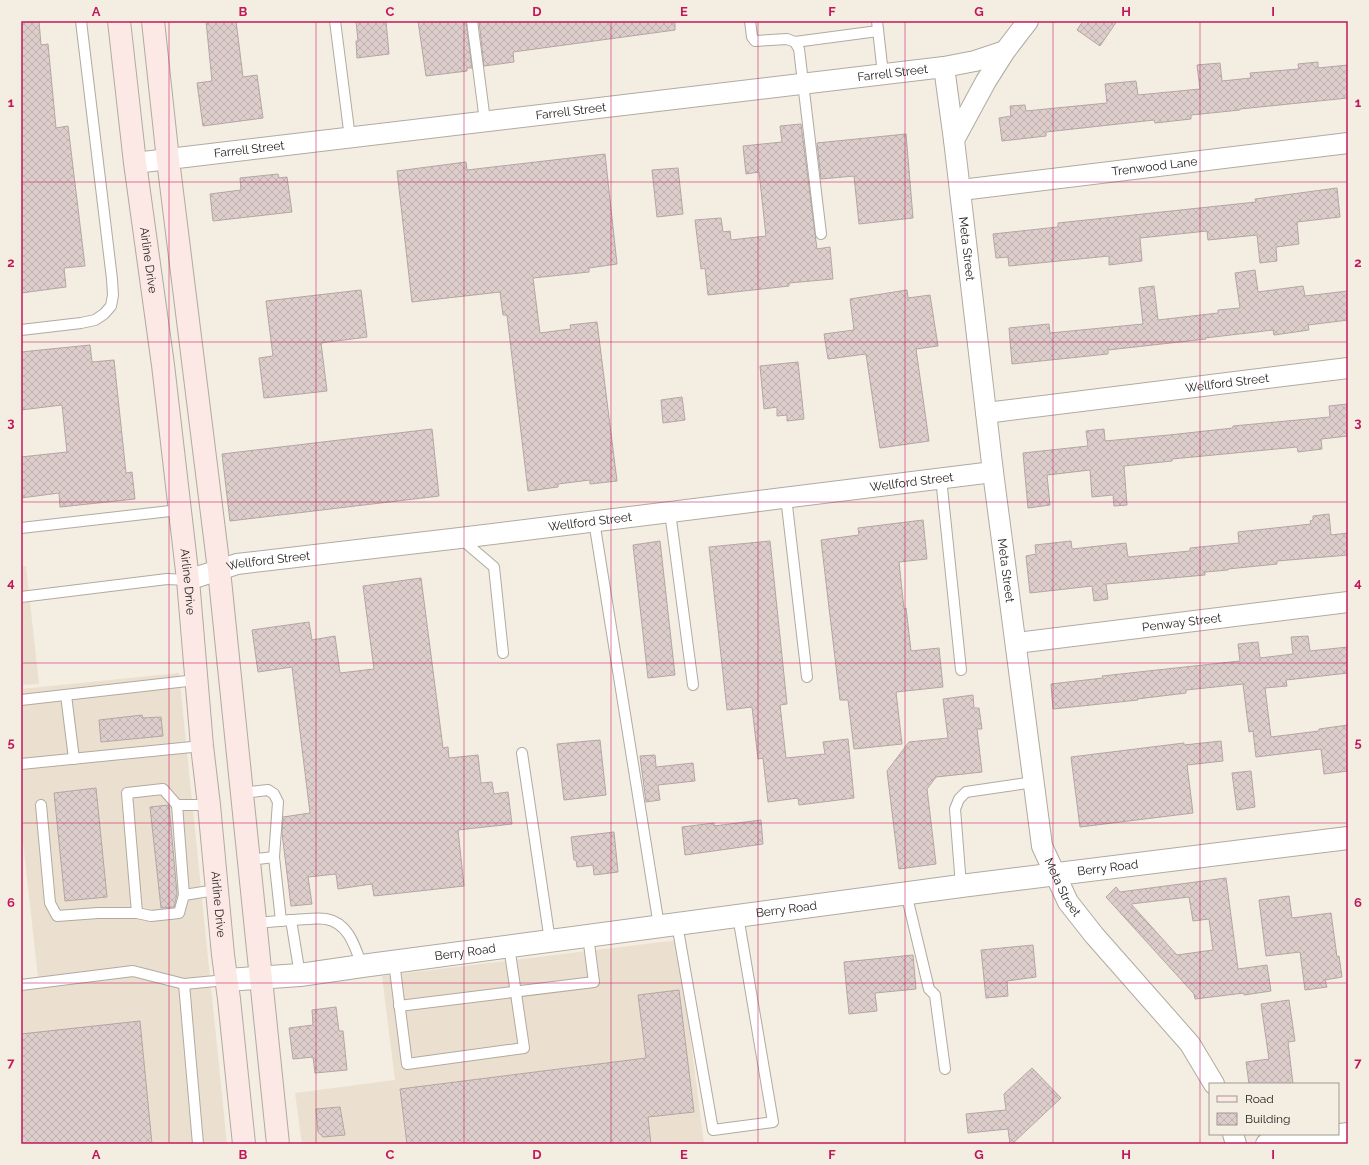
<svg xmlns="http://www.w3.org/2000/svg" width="1369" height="1165" font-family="Raleway,sans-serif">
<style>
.built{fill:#ebe0cf}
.building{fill:url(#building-cross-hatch);stroke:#b4a6a4;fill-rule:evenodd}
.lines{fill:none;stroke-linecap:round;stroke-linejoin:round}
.service-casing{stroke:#b1aaa0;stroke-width:12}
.minor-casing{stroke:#b1aaa0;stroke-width:22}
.tertiary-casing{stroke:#b1aaa0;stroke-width:24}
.secondary-casing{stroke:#b1aaa0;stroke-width:24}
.service{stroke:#fff;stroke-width:10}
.minor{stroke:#fff;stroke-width:20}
.tertiary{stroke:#fff;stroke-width:22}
.secondary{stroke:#fce8e5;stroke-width:22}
.grid{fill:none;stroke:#c2185b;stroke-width:1;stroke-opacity:0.55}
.labels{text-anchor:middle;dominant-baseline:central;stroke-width:3;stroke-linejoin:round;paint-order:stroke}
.street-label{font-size:12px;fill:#1f1c18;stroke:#f4ede2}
.neatline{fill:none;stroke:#c2185b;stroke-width:1.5}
.grid-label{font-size:13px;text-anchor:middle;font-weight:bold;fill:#c2185b}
</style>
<defs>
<pattern id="building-cross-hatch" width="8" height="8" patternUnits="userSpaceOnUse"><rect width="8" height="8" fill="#ddcecc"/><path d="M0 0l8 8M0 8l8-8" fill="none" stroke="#bdb0ae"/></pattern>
</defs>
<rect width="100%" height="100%" fill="#f4ede2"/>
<g class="built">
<path d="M26,566L39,684L21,685V567Z"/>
<path d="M179,673L227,1144H21V980L38,977L21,825V689Z"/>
<path d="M678,940L704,1144H302L295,1093L395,1080L382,976Z"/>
</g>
<g class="building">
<path d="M21,21H39L41,45L48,44L56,128L68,126L85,266L64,268L66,287L21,293Z"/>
<path d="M206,21H236L243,77L257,75L263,118L203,126L197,83L212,81Z"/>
<path d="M356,21H386L389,54L357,58L356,41H358Z"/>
<path d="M418,21H466L472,68H467V71L426,76Z"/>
<path d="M479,21H675V30L513,52L514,62L484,66Z"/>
<path d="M1083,21H1117L1100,46L1077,30Z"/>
<path d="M1318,62V68L1348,65V98L1240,109V110L1191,115V119L1155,123L1154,120L1046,132V136L1002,141L999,118L1011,116L1010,106L1025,105L1026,111L1107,103L1105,84L1136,81L1138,95L1200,89L1197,65L1220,63L1222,81L1251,78L1250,73L1299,69L1298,64Z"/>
<path d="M801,124L817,249L830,247L833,279L789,283V286L708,295L705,268L701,269L695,220L721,218L723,232L730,231L731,240L766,236L759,172L746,174L743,146L782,142L780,126Z"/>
<path d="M906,134L913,218L859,224L854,176L821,179L817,143Z"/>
<path d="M605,154L617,264L589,268V272L533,278L540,333L571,329L570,325L597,322L617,481L590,484V480L558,484V487L528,491L507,315H503L500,292L412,302L397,171L466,162L467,170Z"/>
<path d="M678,168L683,214L657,217L652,170Z"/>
<path d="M278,174L279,178L287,177L292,212L213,221L210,194L241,190L240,178Z"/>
<path d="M1337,188L1340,217L1297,222L1299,244L1276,247L1277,261L1260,263L1257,235L1208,240L1207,231L1140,238L1142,261L1109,265V256L1009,266L1008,257L996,258L993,234L1058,227V223L1256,202L1255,199Z"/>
<path d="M1255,270L1258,292L1303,286L1305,296L1348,291V320L1308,325L1309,330L1274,335L1273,330L1205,338L1206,339L1108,350V354L1012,364L1009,328L1049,324L1050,333L1143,324L1139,288L1154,286L1158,320L1218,313V310L1240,308L1235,273Z"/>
<path d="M361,290L367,337L321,343L327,391L264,398L259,358L273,356L266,301Z"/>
<path d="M907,290L908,298L930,295L938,346L916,349L929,441L880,448L866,354L828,359L824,334L854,330L850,299Z"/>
<path d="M90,345L92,362L114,360L126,473L132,472L135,499L60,507L59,493L21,498V457L67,452L62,405L21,410V352Z"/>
<path d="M798,362L804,419L787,421V415L777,416V407L764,409L760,366Z"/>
<path d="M682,397L685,420L663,423L661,400Z"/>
<path d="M1348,404V436L1321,439L1322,449L1298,452L1297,447L1172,459V461L1124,466L1127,505L1114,506L1113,495L1092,497L1090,470L1047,475L1050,505L1028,508L1023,453L1088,446L1086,431L1104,429L1105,441L1169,435L1233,428V426L1330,417L1329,406Z"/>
<path d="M432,429L439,496L230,521L222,454Z"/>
<path d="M1329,514L1331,535L1348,533V555L1277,561V564L1228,569V570L1205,572V575L1106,584L1108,599L1094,601L1092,586L1030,593L1026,556L1036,554L1035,545L1071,541L1072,549L1126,543L1128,557L1190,551V548L1239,543L1238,532L1311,524L1310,521L1313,520V516Z"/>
<path d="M923,520L927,559L899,562L904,609L906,608L911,651L939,648L943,687L896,692L902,744L854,749L848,700H840L821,540L859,535L858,528Z"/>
<path d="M660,541L675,675L648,678L633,545Z"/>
<path d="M770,541L787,704L780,705L786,758L825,754L823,742L848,739L854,798L799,805L798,798L768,802L763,758L758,759L752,707L727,710L709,547Z"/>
<path d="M421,578L443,748L448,747L449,758L478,755L481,783L492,782L494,794L508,792L512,824L458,830L464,886L374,896L372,884L338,889L336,874L308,877L312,904L291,906L282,833L283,817L310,813L292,667L258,672L252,630L309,622L312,640L335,636L340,673L374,669L363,586Z"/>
<path d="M1308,636L1310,651L1348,647V673L1286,680L1287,686L1265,688L1271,737L1319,731V729L1348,725V771L1324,774L1321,749L1256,757L1253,731L1249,732L1243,684L1186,690V693L1137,699L1138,700L1053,709L1051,684L1103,678L1102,676L1240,661L1238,644L1258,642L1260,658L1293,654L1291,637Z"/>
<path d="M973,695L974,708H979L982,729H977L982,772L936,777L927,789L936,864L899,869L887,771L909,742L948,738L943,699Z"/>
<path d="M142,715L143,718L161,717L163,736L101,742L99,720Z"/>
<path d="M600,740L606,795L564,800L557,744Z"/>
<path d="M1221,741L1223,761L1187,765L1193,813L1080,827L1071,757L1184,743V745Z"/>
<path d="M655,755L656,767L693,763L695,781L658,785L660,800L646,802L640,756Z"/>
<path d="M1251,771L1255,807L1237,810L1232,773Z"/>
<path d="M96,788L107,897L65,901L54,793Z"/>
<path d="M169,805L177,894L174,907L161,908L150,807Z"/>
<path d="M761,820L763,844L685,855L682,827L714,823V826Z"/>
<path d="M614,832L618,872L594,875L593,865L577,867L576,860H574L571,837Z"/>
<path d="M1226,878L1238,969L1267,965L1271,991L1244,995V993L1195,999L1194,994L1106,897L1116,887L1120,892ZM1189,897L1193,921L1209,919L1213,950L1177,955L1131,904Z"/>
<path d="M1289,896L1292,918L1331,913L1337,957L1339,956L1342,977L1325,980L1327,987L1305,990L1300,952L1266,956L1259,900Z"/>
<path d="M1033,945L1036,977L1007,981L1008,996L986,998L981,950Z"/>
<path d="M913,955L916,989L875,993L877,1011L849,1014L844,962Z"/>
<path d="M679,990L694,1112L648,1117L651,1144H407L400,1089L646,1058L638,995Z"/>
<path d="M1289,1000L1295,1041L1288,1042L1293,1084H1249L1246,1062L1269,1059L1261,1004Z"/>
<path d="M336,1007L339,1031H343L347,1070L315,1073L313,1057L293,1059L289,1028L313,1025L312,1010Z"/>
<path d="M140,1021L152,1144H21V1034Z"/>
<path d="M1032,1068L1061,1098L1012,1144H1010L1008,1129L968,1133L966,1114L1006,1110L1004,1094Z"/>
<path d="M340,1107L345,1135L323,1137L318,1132L316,1109Z"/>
</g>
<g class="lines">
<g class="service-casing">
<g id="service">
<path d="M335,21L350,138"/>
<path d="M472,21L485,121"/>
<path d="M750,21L752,37L755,41L787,39L795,42L799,49L821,234"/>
<path d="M877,21L883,74"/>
<path d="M795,42L878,31"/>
<path d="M21,330L81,323L95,320L104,314L111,306L113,295L112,279L81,21"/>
<path d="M941,478L961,670"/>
<path d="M786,497L807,677"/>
<path d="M670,512L693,685"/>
<path d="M594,521L659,926"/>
<path d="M21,528L179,510"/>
<path d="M460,538L494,567L503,653"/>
<path d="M21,597L167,579L188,580"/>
<path d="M66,695L74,759"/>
<path d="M21,700L196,680"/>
<path d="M522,753L550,941"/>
<path d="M21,764L202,746"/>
<path d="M242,793L268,790L274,794L278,802L274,857"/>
<path d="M41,805L50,903L57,916L98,913H137L151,916L179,913L184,895"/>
<path d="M177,805L184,895L216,890"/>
<path d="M249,860L274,857L281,921"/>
<path d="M961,886L955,809L959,799L966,792L1034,782"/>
<path d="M906,893L929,989L935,995L945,1069"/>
<path d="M137,913L127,793L163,789L177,805H209"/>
<path d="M291,920C301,920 317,917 326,919C349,923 355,947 362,966"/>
<path d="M256,923L291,920L300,975"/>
<path d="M677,924L713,1130L773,1122L738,916"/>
<path d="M394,962L407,1064L524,1048L509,946"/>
<path d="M184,984L198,1144"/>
<path d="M21,985L133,971L184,984L226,980"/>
<path d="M399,1006L594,982L588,936"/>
</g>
</g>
<g class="minor-casing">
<g id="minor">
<path id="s1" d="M1028,21L1005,51L986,81L954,140L993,472L1042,846L1068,902L1094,935L1190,1044L1214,1084"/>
<path d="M944,67L954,140"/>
<path id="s2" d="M135,163L944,67L975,61L1005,51"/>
<path id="s3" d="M961,190L1348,143"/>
<path id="s4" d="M986,413L1348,368"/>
<path id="s5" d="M188,580L237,564L460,538L993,472"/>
<path id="s6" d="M1016,643L1348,602"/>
<path d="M1233,1134L1236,1144"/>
<path d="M1266,1144L1348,1133"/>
</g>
</g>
<g class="tertiary-casing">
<g id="tertiary">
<path id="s7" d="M226,980L300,975L362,966L961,886L1348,838"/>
</g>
</g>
<g class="secondary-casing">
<g id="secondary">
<path id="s8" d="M119,21L135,163L163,365L188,580L202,746L209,805L223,955L229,999L244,1144"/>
<path d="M153,21L168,160L219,570L278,1144"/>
</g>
</g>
<use href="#service" class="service"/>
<use href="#minor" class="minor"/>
<use href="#tertiary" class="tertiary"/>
<use href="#secondary" class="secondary"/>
</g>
<path class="grid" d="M169,21V1144M316,21V1144M464,21V1144M611,21V1144M758,21V1144M905,21V1144M1053,21V1144M1200,21V1144M21,182H1348M21,342H1348M21,502H1348M21,663H1348M21,823H1348M21,983H1348"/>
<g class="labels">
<g class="street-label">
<text stroke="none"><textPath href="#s2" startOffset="763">Farrell Street</textPath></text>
<text stroke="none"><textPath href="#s2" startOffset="439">Farrell Street</textPath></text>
<text stroke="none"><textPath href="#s2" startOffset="115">Farrell Street</textPath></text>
<text stroke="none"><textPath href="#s3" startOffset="195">Trenwood Lane</textPath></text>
<text stroke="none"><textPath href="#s1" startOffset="250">Meta Street</textPath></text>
<text stroke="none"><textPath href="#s8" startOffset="241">Airline Drive</textPath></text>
<text stroke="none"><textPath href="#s4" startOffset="243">Wellford Street</textPath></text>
<text stroke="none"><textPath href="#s5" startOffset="731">Wellford Street</textPath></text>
<text stroke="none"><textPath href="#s5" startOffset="407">Wellford Street</textPath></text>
<text stroke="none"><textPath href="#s5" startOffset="83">Wellford Street</textPath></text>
<text stroke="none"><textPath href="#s1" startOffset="574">Meta Street</textPath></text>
<text stroke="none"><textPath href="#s8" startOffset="565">Airline Drive</textPath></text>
<text stroke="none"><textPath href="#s6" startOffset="167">Penway Street</textPath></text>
<text stroke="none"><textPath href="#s7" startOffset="889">Berry Road</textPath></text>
<text stroke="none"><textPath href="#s1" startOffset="898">Meta Street</textPath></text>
<text stroke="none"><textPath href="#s8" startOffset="889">Airline Drive</textPath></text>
<text stroke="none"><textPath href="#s7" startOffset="565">Berry Road</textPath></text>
<text stroke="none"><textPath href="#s7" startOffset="241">Berry Road</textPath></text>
</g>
</g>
<rect width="1369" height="1165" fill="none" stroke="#f4ede2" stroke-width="44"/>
<rect x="1209" y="1083" width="130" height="52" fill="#f4ede2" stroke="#9f9991"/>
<rect x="1217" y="1096" width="20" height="6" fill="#fce8e5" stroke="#9f9991"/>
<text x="1245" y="1103" font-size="12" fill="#1f1c18">Road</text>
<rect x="1217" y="1113" width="20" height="12" fill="url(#building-cross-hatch)" stroke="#9f9991"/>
<text x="1245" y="1123" font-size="12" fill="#1f1c18">Building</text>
<rect x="22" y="22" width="1325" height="1121" class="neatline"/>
<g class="grid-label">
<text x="96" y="16">A</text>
<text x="243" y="16">B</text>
<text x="390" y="16">C</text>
<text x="537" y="16">D</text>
<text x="684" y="16">E</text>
<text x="832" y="16">F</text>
<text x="979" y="16">G</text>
<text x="1126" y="16">H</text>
<text x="1273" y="16">I</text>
<text x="11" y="107">1</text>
<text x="1358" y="107">1</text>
<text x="11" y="267">2</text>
<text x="1358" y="267">2</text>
<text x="11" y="427">3</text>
<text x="1358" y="427">3</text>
<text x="11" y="587">4</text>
<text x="1358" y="587">4</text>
<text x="11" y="747">5</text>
<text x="1358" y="747">5</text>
<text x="11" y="907">6</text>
<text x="1358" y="907">6</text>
<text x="11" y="1067">7</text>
<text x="1358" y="1067">7</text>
<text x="96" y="1159">A</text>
<text x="243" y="1159">B</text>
<text x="390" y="1159">C</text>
<text x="537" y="1159">D</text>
<text x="684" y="1159">E</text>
<text x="832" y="1159">F</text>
<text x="979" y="1159">G</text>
<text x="1126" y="1159">H</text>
<text x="1273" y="1159">I</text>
</g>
</svg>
